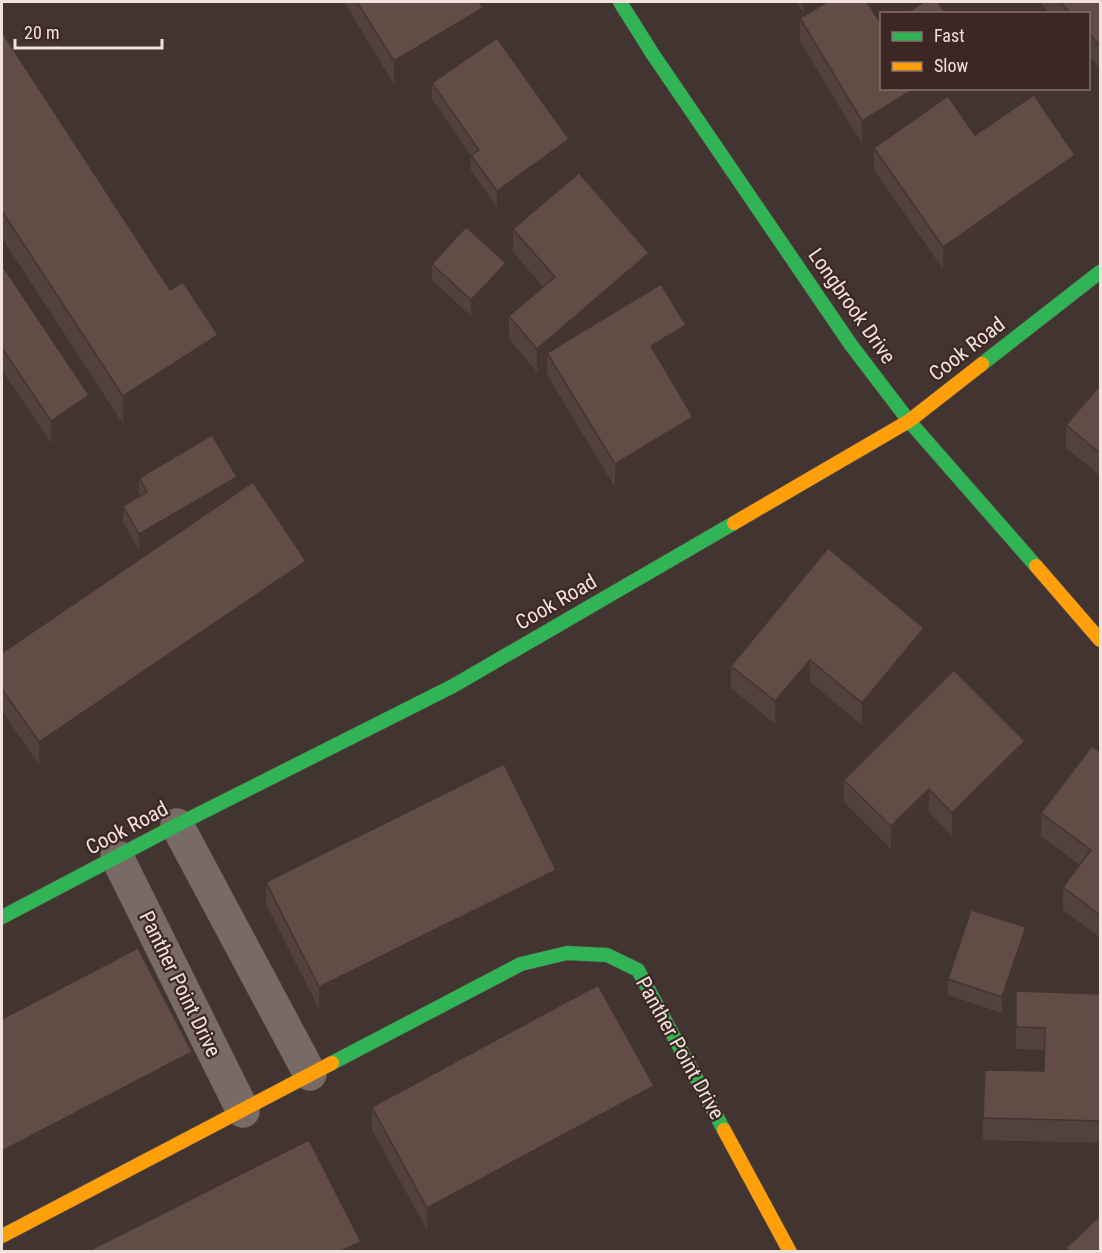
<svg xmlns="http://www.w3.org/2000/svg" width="1102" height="1253" font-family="'Roboto Condensed',sans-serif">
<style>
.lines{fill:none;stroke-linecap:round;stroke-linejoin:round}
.street-casing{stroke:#5c524e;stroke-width:34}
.fast-casing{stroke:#5c524e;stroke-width:15}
.slow-casing{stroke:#5c524e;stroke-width:15}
.street{stroke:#786b67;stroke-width:33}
.fast{stroke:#30b455;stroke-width:14}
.slow{stroke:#ff9f0a;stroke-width:14}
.wall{fill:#53413c}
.shaded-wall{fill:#443531}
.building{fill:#614c46;stroke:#443531;stroke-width:1.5}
.labels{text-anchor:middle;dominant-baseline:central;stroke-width:4.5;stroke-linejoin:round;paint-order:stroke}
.street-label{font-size:21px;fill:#f1e2de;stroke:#3d2722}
</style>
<rect width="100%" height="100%" fill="#423531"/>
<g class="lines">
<g class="street-casing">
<g id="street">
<path d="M177,825L310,1074"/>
<path d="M117,857L243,1111"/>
</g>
</g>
<g class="fast-casing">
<g id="fast">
<path d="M620,2L652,53L851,345L909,421L1036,566"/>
<path d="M982,364L1100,272"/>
<path d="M2,917L177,825L453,686L734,523"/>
<path d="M332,1063L521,964L567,953L607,955L638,970L724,1130"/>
</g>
</g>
<g class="slow-casing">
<g id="slow">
<path d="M734,523L909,421L982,364"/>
<path d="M1036,566L1100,640"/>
<path d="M724,1130L790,1252"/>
<path d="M2,1236L332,1063"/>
</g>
</g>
<use href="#street" class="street"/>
<use href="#fast" class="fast"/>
<use href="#slow" class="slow"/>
</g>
<g class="wall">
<path d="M344,2H479L483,30L394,84Z"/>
<path d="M796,2H820L803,12Z"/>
<path d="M1041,2H1101V69L1089,56V14H1050L1041,3Z"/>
<path d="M800,18L882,25L862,144L800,41Z"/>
<path d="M2,32L218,363L123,424L2,238Z"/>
<path d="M432,83L569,155L497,207L471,171V156L432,99Z"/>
<path d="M975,135L1075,178L943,269L874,170V148Z"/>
<path d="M513,229L649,276L587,329L686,347L661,363L693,440L615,487L547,375V363L537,372L509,339V316L543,287L513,252Z"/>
<path d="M432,264L506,279L471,316L432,280Z"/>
<path d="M2,265L89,417L51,443L2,370Z"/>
<path d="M1101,384V476L1066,448V425Z"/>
<path d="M139,478L237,493L306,583L39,765L2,711V653L235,494L139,550L123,522V506L140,496L139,494Z"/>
<path d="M924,650L862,725L810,682L775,724L731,688V666Z"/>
<path d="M1101,753V938L1063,910V887L1080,865L1041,836V813Z"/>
<path d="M1025,764L952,836L929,812L891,849L844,802V780Z"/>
<path d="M266,882L556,892L319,1009L266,904Z"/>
<path d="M1026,943L1002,1013L948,995V979Z"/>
<path d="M1101,994V1143L983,1140V1118L1044,1071V1050L1016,1049V1027Z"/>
<path d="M372,1107L654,1109L427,1230L372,1130Z"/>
</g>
<g class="shaded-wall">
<path d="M803,2H820L803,12Z"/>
<path d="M483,8V30L394,84V61Z"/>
<path d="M916,88H953L862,144V121Z"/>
<path d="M569,139V155L497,207V191Z"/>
<path d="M1075,155V178L943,269V247Z"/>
<path d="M649,253V276L551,360L547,353V363L537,372V349Z"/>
<path d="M506,263V279L471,316V300Z"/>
<path d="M686,325V347L651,369V346Z"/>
<path d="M218,335V363L123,424V396Z"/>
<path d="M89,395V417L51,443V421Z"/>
<path d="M693,417V440L615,487V464Z"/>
<path d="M237,477V493L139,550V534Z"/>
<path d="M306,561V583L39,765V742Z"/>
<path d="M924,628V650L862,725V703Z"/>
<path d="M810,660V682L775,724V701Z"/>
<path d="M1025,741V764L952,836V813Z"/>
<path d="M929,789V812L891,849V826Z"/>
<path d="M556,870V892L319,1009V987Z"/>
<path d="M1026,927V943L1002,1013V997Z"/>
<path d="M192,1052V1079L2,1179V1151Z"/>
<path d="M654,1086V1109L427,1230V1208Z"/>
<path d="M361,1242V1251H341Z"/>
</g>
<g class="building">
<path d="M357,2H479L483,8L394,61Z"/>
<path d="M827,2H867L882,25V88H916L862,121L800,18Z"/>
<path d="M924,2H938L946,14H905Z"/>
<path d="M1060,2H1101V47L1089,33V14H1071Z"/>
<path d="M2,32L170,290L183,282L218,335L123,396L2,211Z"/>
<path d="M497,38L569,139L497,191L471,155L479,150L432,83Z"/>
<path d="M1034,95L1075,155L943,247L874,148L948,96L975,135Z"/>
<path d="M579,173L649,253L537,349L509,316L555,277L513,229Z"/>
<path d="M466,227L506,263L471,300L432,264Z"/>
<path d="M2,265L89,395L51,421L2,348Z"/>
<path d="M661,284L686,325L651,346L693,417L615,464L547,353Z"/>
<path d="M1101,384V454L1066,425Z"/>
<path d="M212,435L237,477L139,534L123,506L147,492L139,478Z"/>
<path d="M253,482L306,561L39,742L2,689V653Z"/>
<path d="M828,548L924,628L862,703L810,660L775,701L731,666Z"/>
<path d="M954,670L1025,741L952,813L929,789L891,826L844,780Z"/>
<path d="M1092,746L1101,753V916L1063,887L1091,850L1041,813Z"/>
<path d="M504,764L556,870L319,987L266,882Z"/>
<path d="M971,910L1026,927L1002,997L948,979Z"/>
<path d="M138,948L192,1052L2,1151V1019Z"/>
<path d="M598,985L654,1086L427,1208L372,1107Z"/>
<path d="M1016,991L1101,994V1121L983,1118L985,1070L1044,1071L1045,1028L1016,1027Z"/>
<path d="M309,1140L361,1242L341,1251H88Z"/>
<path d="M1101,1215V1251H1070L1066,1248Z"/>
</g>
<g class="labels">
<g class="street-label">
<text transform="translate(852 306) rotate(55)">Longbrook Drive</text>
<text transform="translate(967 349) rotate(-38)">Cook Road</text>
<text transform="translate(556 602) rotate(-30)">Cook Road</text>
<text transform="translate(127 828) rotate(-28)">Cook Road</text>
<text transform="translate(180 984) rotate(64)">Panther Point Drive</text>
<text transform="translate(680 1048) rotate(61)">Panther Point Drive</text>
</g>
</g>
<rect width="1102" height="1253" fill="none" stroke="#f1e2de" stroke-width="6"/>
<rect x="880" y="12" width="210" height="78" fill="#3d2722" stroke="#85726d" stroke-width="1.5"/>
<rect x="892" y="32" width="30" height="9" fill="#30b455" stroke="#85726d" stroke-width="1.5"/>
<text x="934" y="42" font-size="18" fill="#f1e2de">Fast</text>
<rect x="892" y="62" width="30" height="9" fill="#ff9f0a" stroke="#85726d" stroke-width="1.5"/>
<text x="934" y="72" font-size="18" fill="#f1e2de">Slow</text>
<path d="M15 39v9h147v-9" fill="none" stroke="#f1e2de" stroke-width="3"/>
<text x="24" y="39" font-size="18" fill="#f1e2de" stroke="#3d2722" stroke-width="4.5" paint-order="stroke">20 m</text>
</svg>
